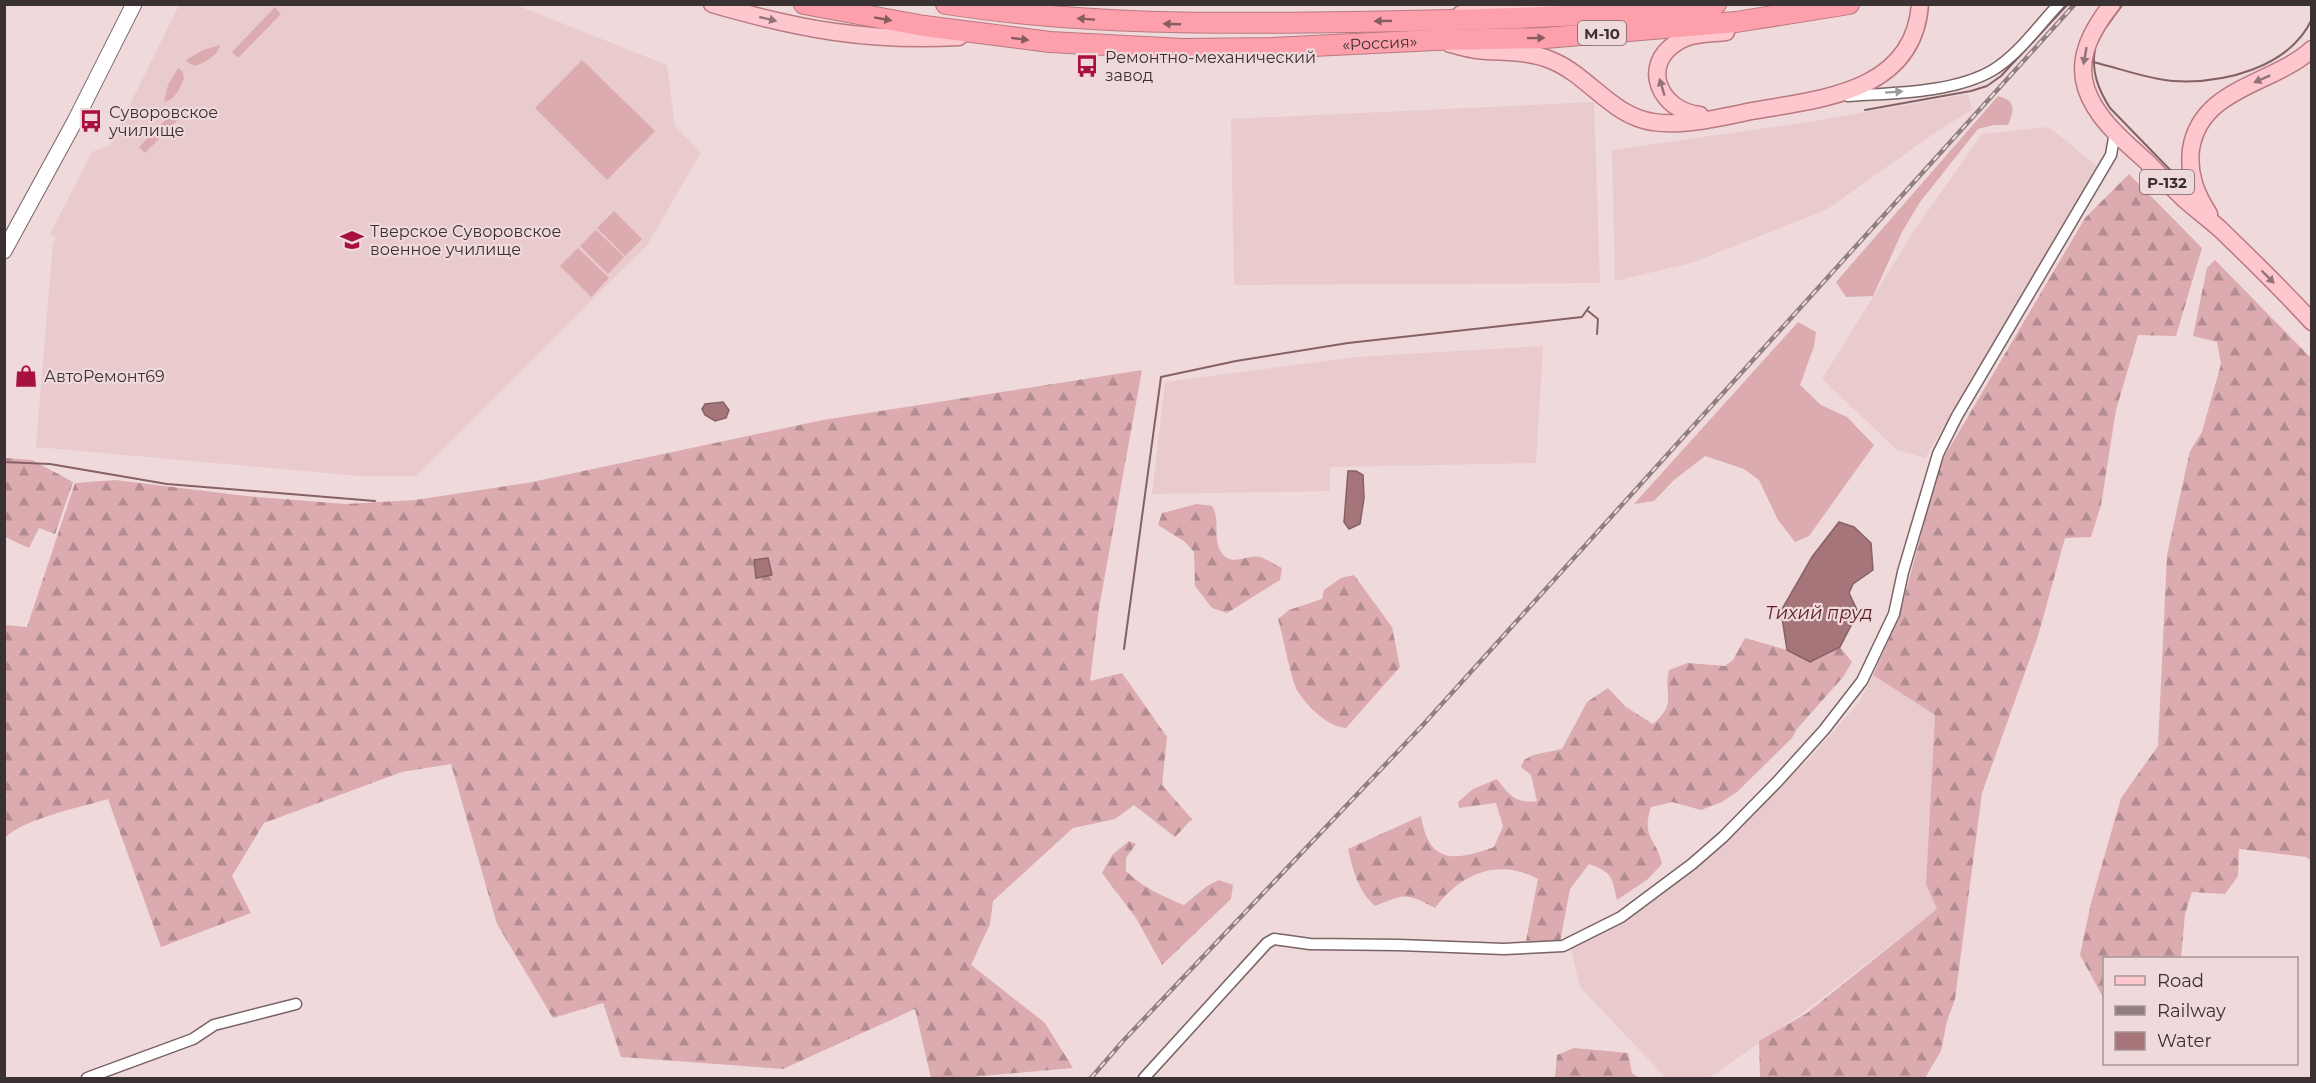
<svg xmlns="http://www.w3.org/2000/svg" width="2316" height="1083" font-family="Montserrat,sans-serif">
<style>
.built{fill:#e9cacd}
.grass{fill:#dbabb0}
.forest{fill:url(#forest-firs)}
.water{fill:#a5757a;stroke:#856164;stroke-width:1.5}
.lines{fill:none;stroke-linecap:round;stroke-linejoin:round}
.stream{stroke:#856164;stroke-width:2}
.street-casing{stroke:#786365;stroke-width:13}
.secondary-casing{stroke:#786365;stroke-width:17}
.primary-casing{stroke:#b97981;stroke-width:19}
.highway-casing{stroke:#b97981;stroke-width:22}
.street{stroke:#fff;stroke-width:10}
.secondary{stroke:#fff;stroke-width:15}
.primary{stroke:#fec6cd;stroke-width:16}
.highway{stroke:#fda0ab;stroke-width:20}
.rail-casing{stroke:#8f7f80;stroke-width:4.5}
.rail{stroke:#f0d9da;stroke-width:2;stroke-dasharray:7;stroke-linecap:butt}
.oneway{fill:#927478}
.oneway2{fill:#885d62}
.oneway3{fill:#9c9898}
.labels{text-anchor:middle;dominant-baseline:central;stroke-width:4.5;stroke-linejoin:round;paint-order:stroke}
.shield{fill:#f0d9da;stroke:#716364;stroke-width:1.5}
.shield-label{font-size:15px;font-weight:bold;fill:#3a3132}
.street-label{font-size:16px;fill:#3a3132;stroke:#f0d9da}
.poi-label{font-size:16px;fill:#3a3132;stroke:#f0d9da;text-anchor:start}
.water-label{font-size:18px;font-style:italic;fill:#5e202b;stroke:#f0d9da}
</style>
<defs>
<pattern id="forest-firs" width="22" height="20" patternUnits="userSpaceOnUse" patternTransform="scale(1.5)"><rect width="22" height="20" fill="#dbabb0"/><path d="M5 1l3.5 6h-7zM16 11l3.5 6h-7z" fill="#b38c90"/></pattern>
</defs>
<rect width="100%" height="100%" fill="#f0d9da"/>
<g class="built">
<path d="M179,5H516L667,65L675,126L701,153L647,245L416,476H359L36,447L53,243L56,238L50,234L92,152L110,145Z"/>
<path d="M1968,94L1972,110L1939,130L1826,210L1691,263L1615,281L1612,150L1815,121Z"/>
<path d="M1594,102L1600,283L1234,285L1231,119Z"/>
<path d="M2049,127L2098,167L1925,458L1897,450L1822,379L1916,228L1982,134Z"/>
<path d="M1543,346L1536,463L1330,467V491L1152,494L1165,382L1356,357Z"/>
<path d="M1873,675L1935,715L1926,884L1937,909L1809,1008L1709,1078H1666L1580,987L1571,949L1623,923L1694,867L1812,756L1860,701Z"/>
</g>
<g class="grass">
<path d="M275,7L281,14L238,58L232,52Z"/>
<path d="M220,45C218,56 206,61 196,66L190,64L186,60L203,50Z"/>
<path d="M582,60L655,131L607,180L535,108Z"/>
<path d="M178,68L182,71L184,78C180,88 175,100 164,102L168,85Z"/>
<path d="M1998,96C2017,101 2014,110 2008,125H1994L1978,129L1920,202L1902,232L1873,296L1846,297L1836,282Z"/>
<path d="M171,114L178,120L145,153L139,147Z"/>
<path d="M614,211L642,239L625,256L597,228Z"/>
<path d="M596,230L624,257L608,274L580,246Z"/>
<path d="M578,248L609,278L591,297L560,266Z"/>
<path d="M1798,322L1816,332L1814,346L1800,385L1821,405L1847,417L1874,445L1809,536L1795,542L1778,520L1759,480L1744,469L1705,456L1674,480L1654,501L1634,504Z"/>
</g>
<g class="forest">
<path d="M2129,174L2202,248L2176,336L2138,335L2116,410L2101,505L2091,537L2065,538L2038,636L1982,793L1955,999L1947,1021L1941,1051L1925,1078H1760L1759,1041L1807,1013L1937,909L1926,884L1935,715L1873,675L1899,617L1940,464L2085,218Z"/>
<path d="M2215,260L2311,358V861L2306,857L2239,849L2238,876L2225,894L2192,892L2185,914L2181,958H2104V999L2080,955L2091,903L2121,798L2158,746L2167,555L2190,451L2202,432L2221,364L2217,342L2193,336L2207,268Z"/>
<path d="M1142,370L1099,608L1090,681L1122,673L1167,737L1162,785L1192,819L1175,837L1134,805L1115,819L1073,828L993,901L990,924L971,965L1045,1023L1073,1068L960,1078H931L915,1009L783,1069L621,1057L603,1003L553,1018L497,924L451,764L402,772L264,823L232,876L251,913L161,947L108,799C82,807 22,819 5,838V800L7,796L4,794L5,625L27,627L75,483L115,480L246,496L346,504L415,500L532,482L823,420Z"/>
<path d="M5,458L32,460L73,482L55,534L39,528L29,548L5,537Z"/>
<path d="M1197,504L1212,506C1221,520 1212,538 1221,552C1232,568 1246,554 1260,557C1267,559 1275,565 1282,568L1280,580L1227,613L1212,608L1195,586L1194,552L1185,542L1158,525L1162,513Z"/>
<path d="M1354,575L1392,627L1400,667L1346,728C1328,727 1308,707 1298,692C1291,681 1283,635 1278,619L1289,610L1322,599L1324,590L1341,578Z"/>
<path d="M1745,638L1787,650L1809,662L1840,647L1852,662L1843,677L1797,729L1792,738L1737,792L1722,802L1701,810L1672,802L1651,807C1641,838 1656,837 1662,864L1648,879L1617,900C1612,877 1612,872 1589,864L1570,889L1560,942L1526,941L1538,879C1498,857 1460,874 1435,908C1404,892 1406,894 1375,906C1358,891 1353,870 1348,849L1421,816C1429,865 1455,861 1494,847L1503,826L1496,803L1459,808L1458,802L1473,789L1497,779C1509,795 1516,804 1537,801L1531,775L1521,767L1524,760L1533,755L1562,749L1587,702L1608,688L1626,707L1653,724C1678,702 1663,696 1669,670L1688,663L1725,666L1733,660Z"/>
<path d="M1129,841L1136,844L1126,858V871C1142,887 1164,897 1184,905L1207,886L1219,880L1233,885L1231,899L1162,965L1136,918L1102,873L1112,855Z"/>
<path d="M1574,1048L1628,1053L1632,1073L1639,1078H1555L1557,1055Z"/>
</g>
<g class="water">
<path d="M723,402L729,410L726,418L715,421L705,415L702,409L705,404Z"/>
<path d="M1348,471H1356L1363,475L1364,498L1360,524L1349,529L1344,522Z"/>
<path d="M1839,522L1854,527L1871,543L1873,570L1853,584L1849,593L1858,612L1840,647L1810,662L1787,650L1781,611L1812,557Z"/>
<path d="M768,558L772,575L756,578L754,560Z"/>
</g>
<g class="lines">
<g class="stream">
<path d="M2098,41L2104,30L2123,4"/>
<path d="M2095,49C2091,71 2098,89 2110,108L2179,179"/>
<path d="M2093,62C2119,68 2147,79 2173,81C2223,84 2289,68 2312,19"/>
<path d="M1865,110L1971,91L1987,86L2001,76L2068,4"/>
<path d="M1588,311L1598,319L1597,334"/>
<path d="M4,462L50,464L167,484L375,501"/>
<path d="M1124,649L1161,377L1236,361L1348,343L1582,317L1589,307"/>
</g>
<g class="street-casing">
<g id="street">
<path d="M1848,96C1893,93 1954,93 1993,70C2019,54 2038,26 2059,4"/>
<path d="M87,1078L193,1039L214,1025L296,1004"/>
<path d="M1144,1078L1267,943L1274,939L1310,944L1399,945L1504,949L1563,946L1621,917L1692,864L1723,837L1778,781L1824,730L1862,681L1894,614L1903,572L1938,454L1957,416L2111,155L2115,132"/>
</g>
</g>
<g class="secondary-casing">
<path id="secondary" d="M4,251L75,121L134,4"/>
</g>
<g class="primary-casing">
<g id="primary">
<path d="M712,4C798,29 868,42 959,37"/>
<path d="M2112,4C2093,28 2076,57 2086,88C2096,119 2124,141 2147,162C2159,174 2170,186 2183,198C2195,209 2209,219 2221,230C2252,260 2283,290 2312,322"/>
<path d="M1461,14L1477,10L1556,4"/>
<path d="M1450,44C1459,46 1468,49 1477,50C1502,53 1529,50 1553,61C1590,77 1612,116 1653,122C1682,127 1723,117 1752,111C1819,99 1914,93 1920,4"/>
<path d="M1700,115C1660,111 1640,66 1676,43C1690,33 1709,34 1726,32"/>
<path d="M2209,214C2196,194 2188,174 2191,149C2201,87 2273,85 2312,49"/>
</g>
</g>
<g class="highway-casing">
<g id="highway">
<path id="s1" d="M804,4L924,26L1050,42L1183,49L1272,48L1435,40L1545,38L1736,22L1849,4"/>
<path d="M946,4C1083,25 1216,24 1354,22C1476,20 1594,17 1716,4"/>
</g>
</g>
<use href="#street" class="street"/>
<use href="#secondary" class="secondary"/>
<use href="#primary" class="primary"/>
<use href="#highway" class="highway"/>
<g class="rail-casing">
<path id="rail" d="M1091,1078L1123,1041L1421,727L2075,4"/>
</g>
<use href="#rail" class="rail"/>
</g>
<defs><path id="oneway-solid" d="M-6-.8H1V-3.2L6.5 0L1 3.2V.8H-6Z" transform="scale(1.5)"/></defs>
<g class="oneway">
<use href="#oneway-solid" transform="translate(768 19) rotate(13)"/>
<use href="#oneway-solid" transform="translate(2085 56) rotate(100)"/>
<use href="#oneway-solid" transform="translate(2262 79) rotate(156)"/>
<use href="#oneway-solid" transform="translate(1662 87) rotate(-107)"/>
<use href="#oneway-solid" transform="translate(2268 277) rotate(45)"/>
</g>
<g class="oneway2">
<use href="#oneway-solid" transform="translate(883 19) rotate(10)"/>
<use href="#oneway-solid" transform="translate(1086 19) rotate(-176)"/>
<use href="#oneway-solid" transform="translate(1383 21) rotate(179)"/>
<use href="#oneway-solid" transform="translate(1172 24) rotate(-178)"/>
<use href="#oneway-solid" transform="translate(1536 38) rotate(-1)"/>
<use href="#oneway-solid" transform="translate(1020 39) rotate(7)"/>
</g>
<use class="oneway3" href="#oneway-solid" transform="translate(1894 92) rotate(-4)"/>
<defs>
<g id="bus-bare" transform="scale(1.8)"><path d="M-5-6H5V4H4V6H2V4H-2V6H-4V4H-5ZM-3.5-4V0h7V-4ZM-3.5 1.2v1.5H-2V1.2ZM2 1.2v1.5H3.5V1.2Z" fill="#a8113f" stroke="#f0d9da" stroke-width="2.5" paint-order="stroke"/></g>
<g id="school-bare" transform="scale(1.8)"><path d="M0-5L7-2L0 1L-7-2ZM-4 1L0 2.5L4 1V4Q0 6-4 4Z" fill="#a8113f" stroke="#f0d9da" stroke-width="2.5" paint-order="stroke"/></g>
<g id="shop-bare" transform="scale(1.8)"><path d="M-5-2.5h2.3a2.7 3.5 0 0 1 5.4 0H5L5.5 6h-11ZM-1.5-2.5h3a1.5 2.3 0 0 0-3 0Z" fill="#a8113f" stroke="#f0d9da" stroke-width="2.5" paint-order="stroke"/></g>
</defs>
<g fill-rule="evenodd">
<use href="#bus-bare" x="1087" y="66"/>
<use href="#bus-bare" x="91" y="121"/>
<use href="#school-bare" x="352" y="240"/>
<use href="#shop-bare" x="26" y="376"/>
</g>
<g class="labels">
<g class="shield">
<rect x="1578" y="21" width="48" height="24" rx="4.5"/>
<rect x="2140" y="170" width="54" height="24" rx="4.5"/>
</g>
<g class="shield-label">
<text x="1602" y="33">М-10</text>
<text x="2167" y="182">Р-132</text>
</g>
<g class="street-label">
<text stroke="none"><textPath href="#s1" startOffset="579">«Россия»</textPath></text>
</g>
<g class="poi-label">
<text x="1105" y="57">Ремонтно-механический<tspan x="1105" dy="18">завод</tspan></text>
<text x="109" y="112">Суворовское<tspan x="109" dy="18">училище</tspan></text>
<text x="370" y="231">Тверское Суворовское<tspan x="370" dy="18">военное училище</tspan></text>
<text x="44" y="376">АвтоРемонт69</text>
</g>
<g class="water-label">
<text x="1819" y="613">Тихий пруд</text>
</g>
</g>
<rect width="2316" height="1083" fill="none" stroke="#3a3132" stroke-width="12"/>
<rect x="2103" y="957" width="195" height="108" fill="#f0d9da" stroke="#a79697" stroke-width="1.5"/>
<rect x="2115" y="976" width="30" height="9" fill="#fec6cd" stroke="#a79697" stroke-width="1.5"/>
<text x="2157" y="987" font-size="18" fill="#3a3132">Road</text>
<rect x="2115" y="1006" width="30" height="9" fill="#8f7f80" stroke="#a79697" stroke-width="1.5"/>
<text x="2157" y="1017" font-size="18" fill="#3a3132">Railway</text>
<rect x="2115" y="1032" width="30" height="18" fill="#a5757a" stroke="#a79697" stroke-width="1.5"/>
<text x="2157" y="1047" font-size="18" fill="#3a3132">Water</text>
</svg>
